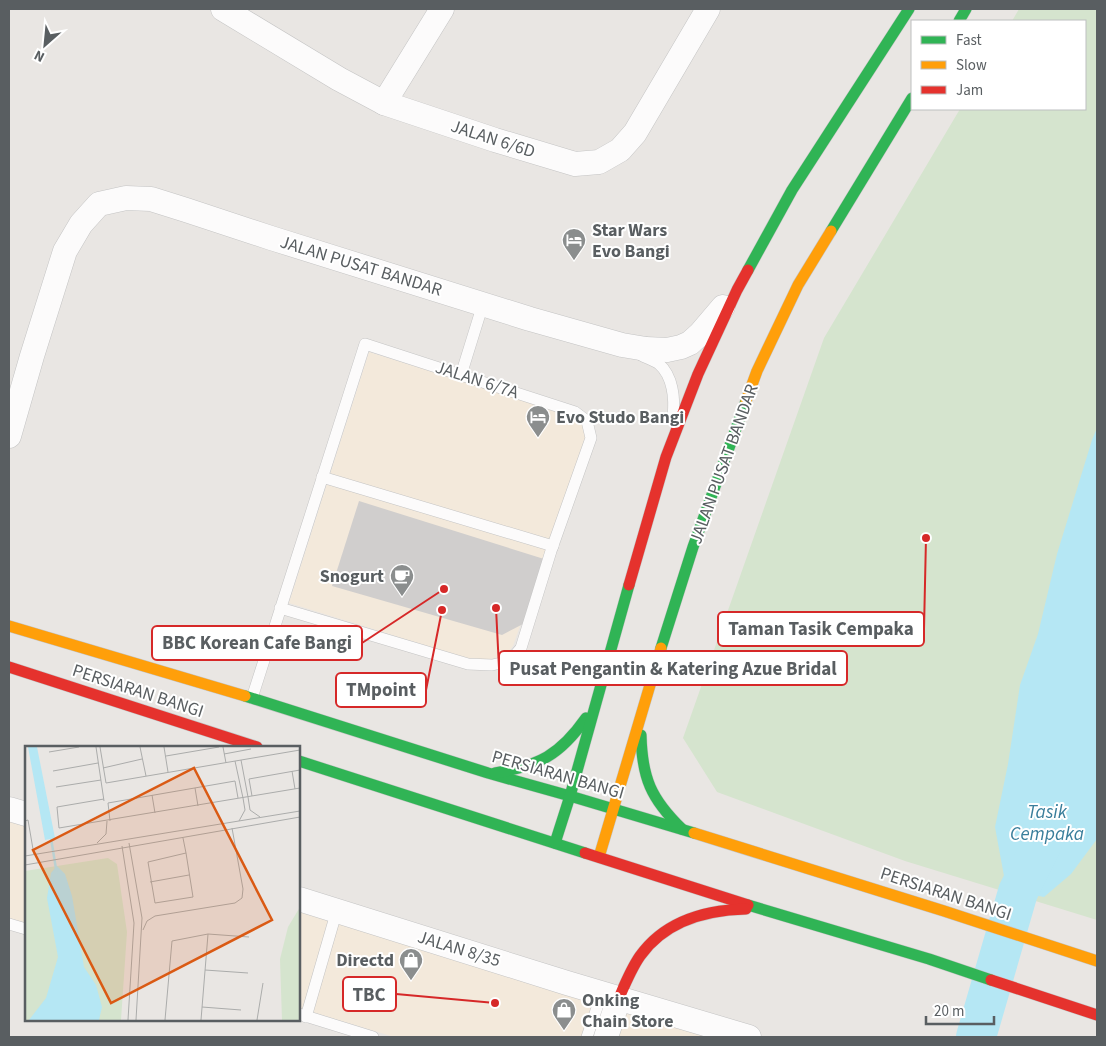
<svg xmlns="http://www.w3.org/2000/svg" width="1106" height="1046" font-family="'Source Sans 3',sans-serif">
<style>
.commercial{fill:#f3e9db}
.green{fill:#d5e4ce}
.water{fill:#b5e7f4}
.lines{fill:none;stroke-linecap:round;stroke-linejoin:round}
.river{stroke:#b5e7f4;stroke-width:40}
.building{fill:#d0cecd}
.lane-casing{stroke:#c4c4c4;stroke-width:12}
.street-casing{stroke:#c4c4c4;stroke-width:25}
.fast-casing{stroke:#c4c4c4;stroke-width:12}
.slow-casing{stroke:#c4c4c4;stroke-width:12}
.jam-casing{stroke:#c4c4c4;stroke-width:12}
.lane{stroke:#fcfbfb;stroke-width:11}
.street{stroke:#fcfbfb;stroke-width:24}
.fast{stroke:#30b455;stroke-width:11}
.slow{stroke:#ff9f0a;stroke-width:11}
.jam{stroke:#e5322d;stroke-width:11}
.labels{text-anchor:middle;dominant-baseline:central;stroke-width:4;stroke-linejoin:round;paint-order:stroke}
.street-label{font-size:18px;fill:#595e61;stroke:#fff}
.poi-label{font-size:18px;font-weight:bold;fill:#595e61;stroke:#fff;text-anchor:start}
.water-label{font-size:19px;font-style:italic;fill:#397e9b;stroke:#fff}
.inset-river{fill:none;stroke:#b5e7f4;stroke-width:2.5}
.inset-road{fill:none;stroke:#abacab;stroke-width:1}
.view{fill:#da5a14;fill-opacity:0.15;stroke:#da5a14;stroke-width:2.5}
.inset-edge{fill:none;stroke:#595e61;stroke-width:2.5}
.leader{fill:none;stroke:#d62828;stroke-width:2}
.callout-dot{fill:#d62828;stroke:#fff;stroke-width:2}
.callout{fill:#fff;stroke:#d62828;stroke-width:2}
.callout-label{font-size:19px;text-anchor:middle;font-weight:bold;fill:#595e61}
</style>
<rect width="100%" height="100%" fill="#e9e6e3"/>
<g class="commercial">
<path d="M369,352L571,415L584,426L586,437L513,646L505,656L493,659H469L289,603Z"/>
<path d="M9,817L26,822V923L9,918Z"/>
<path d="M299,906L721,1037H394L299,1008Z"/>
</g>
<path class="green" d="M1019,9H1097V920L905,861L717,792L683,738L824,338L960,109H1085V21H1012Z"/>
<path class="water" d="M1097,428V839L1071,874L1044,897L1018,892L1004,876L995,827L1008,764L1020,685L1038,634L1057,554L1092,440Z"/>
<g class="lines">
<path class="river" d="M976,1037L1018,892L1042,844"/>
</g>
<path class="building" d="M359,501L544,559L525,623L502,635L332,586Z"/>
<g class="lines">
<g class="lane-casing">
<g id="lane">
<path d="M641,355C646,358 654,360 659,364C673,376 675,399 673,416"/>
<path d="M461,375L483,304"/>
<path d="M322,477L553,546"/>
<path d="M252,698L365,344L575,412L587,421L591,438L551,551L521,648L510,661L492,665L468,664L280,608"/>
<path d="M9,924L26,929"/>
<path d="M299,1014L373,1037"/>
<path d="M306,1017L337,910"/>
<path d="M587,1037L602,993"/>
</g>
</g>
<g class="street-casing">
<g id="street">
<path d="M223,9L339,79L384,103L495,140L575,164L599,162L620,150L635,133L708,9"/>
<path d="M384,103L442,9"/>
<path d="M9,436L32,356L65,251L81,224L99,204L126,198L151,199L186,210L271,238L530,319L622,345L646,349L667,350L681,347L690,343L700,334L723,307"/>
<path d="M9,809L26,814"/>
<path d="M299,899L567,983L749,1037"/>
<path d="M606,1037L619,998"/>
</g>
</g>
<g class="fast-casing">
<g id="fast">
<path d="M959,21L966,9"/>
<path d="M831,231L912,98"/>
<path d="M748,270L792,190L909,9"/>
<path d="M661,648L693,547L746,401"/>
<path d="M245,696L488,773L570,796L694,833"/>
<path d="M641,735C642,778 651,799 682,829"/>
<path d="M299,761L585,853"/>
<path d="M495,773C539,766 560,755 586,718"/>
<path d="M555,843L570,796L629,585"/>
<path d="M748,905L929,959L991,980"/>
</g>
</g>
<g class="slow-casing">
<g id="slow">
<path d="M746,401L757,371L798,285L831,231"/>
<path d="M9,626L245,696"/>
<path d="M694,833L944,911L1097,961"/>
<path d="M599,857L661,648"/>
</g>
</g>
<g class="jam-casing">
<g id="jam">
<path d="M629,585L666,457L698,374L737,290L748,270"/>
<path d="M9,667L257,747"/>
<path d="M585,853L748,905"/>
<path d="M991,980L1097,1015"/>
<path d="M619,998C625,984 631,969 640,956C665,921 705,910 746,909"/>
</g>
</g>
<use href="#lane" class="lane"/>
<use href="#street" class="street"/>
<use href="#fast" class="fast"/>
<use href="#slow" class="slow"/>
<use href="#jam" class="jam"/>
</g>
<defs>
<g id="hotel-pin" transform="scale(1.25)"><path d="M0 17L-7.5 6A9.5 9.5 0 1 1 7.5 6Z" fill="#8b8e8e" stroke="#fff"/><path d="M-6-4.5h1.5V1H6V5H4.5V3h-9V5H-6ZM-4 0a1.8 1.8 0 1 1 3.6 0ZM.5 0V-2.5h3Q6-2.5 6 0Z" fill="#fff"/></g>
<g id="cafe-pin" transform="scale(1.25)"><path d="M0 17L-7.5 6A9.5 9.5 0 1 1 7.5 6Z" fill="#8b8e8e" stroke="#fff"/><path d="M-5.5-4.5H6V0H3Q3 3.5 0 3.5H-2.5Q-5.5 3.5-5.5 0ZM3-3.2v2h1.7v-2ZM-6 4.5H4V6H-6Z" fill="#fff"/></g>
<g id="shop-pin" transform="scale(1.25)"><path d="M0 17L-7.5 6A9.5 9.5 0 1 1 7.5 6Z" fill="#8b8e8e" stroke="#fff"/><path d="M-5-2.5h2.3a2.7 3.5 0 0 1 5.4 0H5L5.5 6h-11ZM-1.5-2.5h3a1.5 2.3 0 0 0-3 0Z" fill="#fff"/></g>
</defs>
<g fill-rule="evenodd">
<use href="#hotel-pin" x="574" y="240"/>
<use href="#hotel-pin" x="538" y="417"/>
<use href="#cafe-pin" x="402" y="576"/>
<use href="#shop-pin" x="411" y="960"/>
<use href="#shop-pin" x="564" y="1010"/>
</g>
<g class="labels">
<g class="street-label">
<text transform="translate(493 139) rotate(18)">JALAN 6/6D</text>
<text transform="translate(361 266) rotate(17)">JALAN PUSAT BANDAR</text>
<text transform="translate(477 380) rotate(18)">JALAN 6/7A</text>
<text transform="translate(724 464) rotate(-70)">JALAN PUSAT BANDAR</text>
<text transform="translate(138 691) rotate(18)">PERSIARAN BANGI</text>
<text transform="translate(558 775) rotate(16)">PERSIARAN BANGI</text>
<text transform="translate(946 894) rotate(18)">PERSIARAN BANGI</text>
<text transform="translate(459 949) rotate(17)">JALAN 8/35</text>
</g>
<g class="poi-label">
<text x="592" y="230">Star Wars<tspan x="592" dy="21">Evo Bangi</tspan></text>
<text x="556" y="417">Evo Studo Bangi</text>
<text x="384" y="576" text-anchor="end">Snogurt</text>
<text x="394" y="960" text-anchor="end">Directd</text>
<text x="582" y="1000">Onking<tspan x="582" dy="21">Chain Store</tspan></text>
</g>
<g class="water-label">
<text x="1047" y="812">Tasik<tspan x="1047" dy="22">Cempaka</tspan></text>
</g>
</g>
<g transform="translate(25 746)">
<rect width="275" height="275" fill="#e9e6e3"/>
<path d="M83,112L92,118L102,186L96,274H0V125ZM275,161V274H257L255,213L263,181Z" fill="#d5e4ce"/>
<path d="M3,1H12L30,92L20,94ZM32,120L40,128L47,150L59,221L71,239L77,261L74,274H4L21,252L33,211L22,152L26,127Z" fill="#b5e7f4"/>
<path class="inset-river" d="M25,86L32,129"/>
<path class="inset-road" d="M71,1L79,55M75,1L81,37L275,4M115,1L121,30M139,1L143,26M198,1L201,17M24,6L54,1M199,8L226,3M141,10L194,1M216,14L223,51M210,15L218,52M78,22L117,13M28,25L73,17M267,25L270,43M31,41L76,34M170,42L173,60M127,49L130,67M227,50L224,33L275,24M223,51L225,64L235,71M79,53L32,61L34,82L275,42M0,75L3,74L9,109M85,75L83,57L210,35L213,52M214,75L220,64L218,52M158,92L161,107L168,151L130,157L123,116L161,107M72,97L81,88L82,75M104,97L117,172L111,274M97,100L109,177L103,274M0,110L275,65M0,119L275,71M125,136L164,129M118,184L122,175L130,170L210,157L217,152L218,143L207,82M180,224L223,227M177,261L216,264M140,274L147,195L183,188L224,191M176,274L183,188M232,274L238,237"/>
<path class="view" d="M169,22L247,174L86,257L8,104Z"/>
<rect width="275" height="275" class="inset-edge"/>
</g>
<path class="leader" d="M926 538L924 629M444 589L362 643M496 608L499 668M442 610L426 690M495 1003L396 994"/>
<g class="callout-dot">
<circle cx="926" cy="538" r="5"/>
<circle cx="444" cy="589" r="5"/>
<circle cx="496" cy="608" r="5"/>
<circle cx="442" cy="610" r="5"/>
<circle cx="495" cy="1003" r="5"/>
</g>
<g class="callout">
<rect x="718" y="612" width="206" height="34" rx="5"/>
<rect x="152" y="626" width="210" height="34" rx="5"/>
<rect x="499" y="651" width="348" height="34" rx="5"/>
<rect x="336" y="673" width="90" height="34" rx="5"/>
<rect x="343" y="977" width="53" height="34" rx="5"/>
</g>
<g class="callout-label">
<text x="821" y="635">Taman Tasik Cempaka</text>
<text x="257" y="649">BBC Korean Cafe Bangi</text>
<text x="673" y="675">Pusat Pengantin &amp; Katering Azue Bridal</text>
<text x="381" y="696">TMpoint</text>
<text x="369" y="1001">TBC</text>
</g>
<rect width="1106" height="1046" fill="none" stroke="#595e61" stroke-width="20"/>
<rect x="911" y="20" width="175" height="90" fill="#ffffff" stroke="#bdbfc0"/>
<rect x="921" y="36" width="25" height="8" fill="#30b455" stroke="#bdbfc0"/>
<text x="956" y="45" font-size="15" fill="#595e61">Fast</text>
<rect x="921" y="61" width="25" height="8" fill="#ff9f0a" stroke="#bdbfc0"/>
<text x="956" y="70" font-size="15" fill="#595e61">Slow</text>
<rect x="921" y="86" width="25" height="8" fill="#e5322d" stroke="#bdbfc0"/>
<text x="956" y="95" font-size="15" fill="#595e61">Jam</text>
<g transform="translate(45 45) rotate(207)" stroke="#ffffff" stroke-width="4" paint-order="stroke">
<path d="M0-4L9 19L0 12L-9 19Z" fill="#595e61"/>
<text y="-8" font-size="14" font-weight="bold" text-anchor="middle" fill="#595e61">N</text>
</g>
<path d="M926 1016v8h68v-8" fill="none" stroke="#595e61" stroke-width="2.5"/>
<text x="934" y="1016" font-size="15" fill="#595e61" stroke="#ffffff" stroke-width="4" paint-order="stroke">20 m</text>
</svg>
